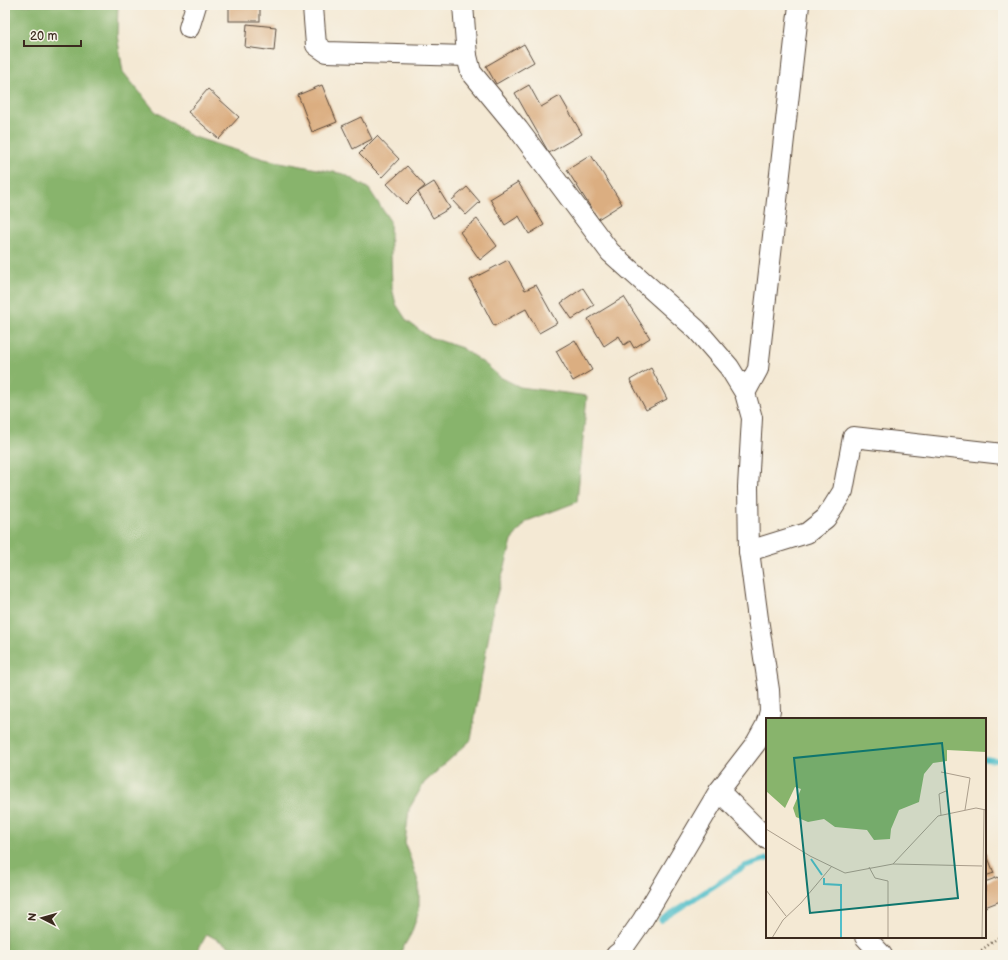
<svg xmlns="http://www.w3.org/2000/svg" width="1008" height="960" font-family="'Balsamiq Sans',sans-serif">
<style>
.forest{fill:#88b46c;stroke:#626f45}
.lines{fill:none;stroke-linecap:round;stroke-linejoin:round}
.stream{stroke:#52bfca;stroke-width:5.5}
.building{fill:#dbae81}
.minor-casing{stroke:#574739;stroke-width:22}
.path{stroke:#574739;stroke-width:2.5;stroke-dasharray:1 3;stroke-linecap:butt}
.minor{stroke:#fff;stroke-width:20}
.inset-river{fill:none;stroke:#52bfca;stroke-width:2}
.inset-road{fill:none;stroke:#aa9d8b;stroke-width:1}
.view{fill:#0f766e;fill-opacity:0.15;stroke:#0f766e;stroke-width:2}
.inset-edge{fill:none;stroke:#3b2a1e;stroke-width:2}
</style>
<rect width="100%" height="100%" fill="#f7f3e8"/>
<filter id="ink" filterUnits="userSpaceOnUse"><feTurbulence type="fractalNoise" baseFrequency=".025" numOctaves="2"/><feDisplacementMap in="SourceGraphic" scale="8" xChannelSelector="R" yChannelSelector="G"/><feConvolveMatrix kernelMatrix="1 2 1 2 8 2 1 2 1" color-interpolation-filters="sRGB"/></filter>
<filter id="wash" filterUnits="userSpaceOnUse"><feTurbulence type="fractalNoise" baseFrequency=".012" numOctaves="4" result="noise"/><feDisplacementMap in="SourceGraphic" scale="16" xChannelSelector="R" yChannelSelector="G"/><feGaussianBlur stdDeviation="0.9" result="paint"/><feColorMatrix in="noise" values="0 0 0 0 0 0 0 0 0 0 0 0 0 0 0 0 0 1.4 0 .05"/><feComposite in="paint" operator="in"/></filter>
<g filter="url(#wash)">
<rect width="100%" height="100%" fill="#f4e9d4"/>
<path class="forest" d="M5,5H118L117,35L123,72L155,111L191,136L264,159L344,174L369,189L390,221L392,288L396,304L407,321L429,337L462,348L485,364L500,377L520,387L587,396L577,502L527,521L513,538L494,605L471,740L424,783L409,809L405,843L419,884V911L411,934L399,955H245L207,934L195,955H5Z"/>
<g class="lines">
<g class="stream">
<path d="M985,759L1003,761"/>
<path d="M661,920L745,866L767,859"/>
</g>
</g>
<g id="blocks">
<g class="building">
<rect x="229" y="5" width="31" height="16"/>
<path d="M247,24L276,27L274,51L245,47Z"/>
<path d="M524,44L534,62L496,84L486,66Z"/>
<path d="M322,85L337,122L312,132L298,95Z"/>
<path d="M529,85L541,107L560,96L582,134L549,153L515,93Z"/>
<path d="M208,89L239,117L219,139L188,112Z"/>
<path d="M361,117L372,139L353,149L342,126Z"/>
<path d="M377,136L399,159L382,177L359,154Z"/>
<path d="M591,155L622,204L598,219L567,170Z"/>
<path d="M407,166L425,186L418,192L434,182L450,208L433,218L418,192L406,204L387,184Z"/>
<path d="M518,182L544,225L529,234L519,216L505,225L490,199Z"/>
<path d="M467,187L480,202L466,215L452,200Z"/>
<path d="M477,219L497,246L480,260L460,232Z"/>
<path d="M508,260L525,290L536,285L557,323L539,333L526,309L494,326L470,280Z"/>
<path d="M583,288L594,305L572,319L561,303Z"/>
<path d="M624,297L650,338L634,348L630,341L624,345L619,336L604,346L588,319Z"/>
<path d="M575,340L592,370L573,381L556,351Z"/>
<path d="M651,368L667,399L646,410L630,380Z"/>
<path d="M985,850L994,873L985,876Z"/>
<path d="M998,877L1003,888V900L985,907V882Z"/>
</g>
</g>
</g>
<g filter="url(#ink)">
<use href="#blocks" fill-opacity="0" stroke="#574739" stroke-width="1"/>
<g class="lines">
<g class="minor-casing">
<g id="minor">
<path d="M463,5L467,56L471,72L518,129L610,252L697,330L729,367L745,393L752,418L748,487L749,551L758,619L769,690L770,711L768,719"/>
<path d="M313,7L316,45L326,52L467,56"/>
<path d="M189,28L196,5"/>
<path d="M745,393L758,369L799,5"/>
<path d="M749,551L807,533L826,518L843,491L853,437L1003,454"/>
<path d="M719,791L767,839"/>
<path d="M865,937L882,955"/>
<path d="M616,955L621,951L642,921L719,791L756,743L766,725L767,721"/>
</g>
</g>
<path class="path" d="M975,955L1003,934"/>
<use href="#minor" class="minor"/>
</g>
</g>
<g transform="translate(766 718)">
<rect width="220" height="220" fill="#f4e9d4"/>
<path d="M0,0H220V34L181,32V43L167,45L158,56L153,84L133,92L125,111L124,121L108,122L101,112L69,109L58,101L42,104L30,99L27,90L35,71L29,69L19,90L0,73Z" fill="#88b46c"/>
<path class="inset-river" d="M45,141L56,157M58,160V166L75,167V220"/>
<path class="inset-road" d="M175,54L204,60L199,92M175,97L173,76L180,73M0,111L44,138L79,155L127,146L172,98L210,90L220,92M127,146L216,148M103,149L109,160L122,163V220M0,172L20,198M6,220L17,202L35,185L66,148M216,220L218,91"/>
<path class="view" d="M176,25L192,180L44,195L28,40Z"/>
<rect width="220" height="220" class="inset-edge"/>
</g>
<rect width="1008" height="960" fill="none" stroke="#f7f3e8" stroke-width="20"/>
<g transform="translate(42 918) rotate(276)" stroke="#f7f3e8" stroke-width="3" paint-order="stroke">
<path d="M0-3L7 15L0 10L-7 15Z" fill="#3b2a1e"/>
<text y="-6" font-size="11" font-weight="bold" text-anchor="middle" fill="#3b2a1e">N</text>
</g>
<path d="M24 40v6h57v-6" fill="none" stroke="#3b2a1e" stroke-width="2"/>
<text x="30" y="40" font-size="12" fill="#3b2a1e" stroke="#f7f3e8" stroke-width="3" paint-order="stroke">20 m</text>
</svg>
